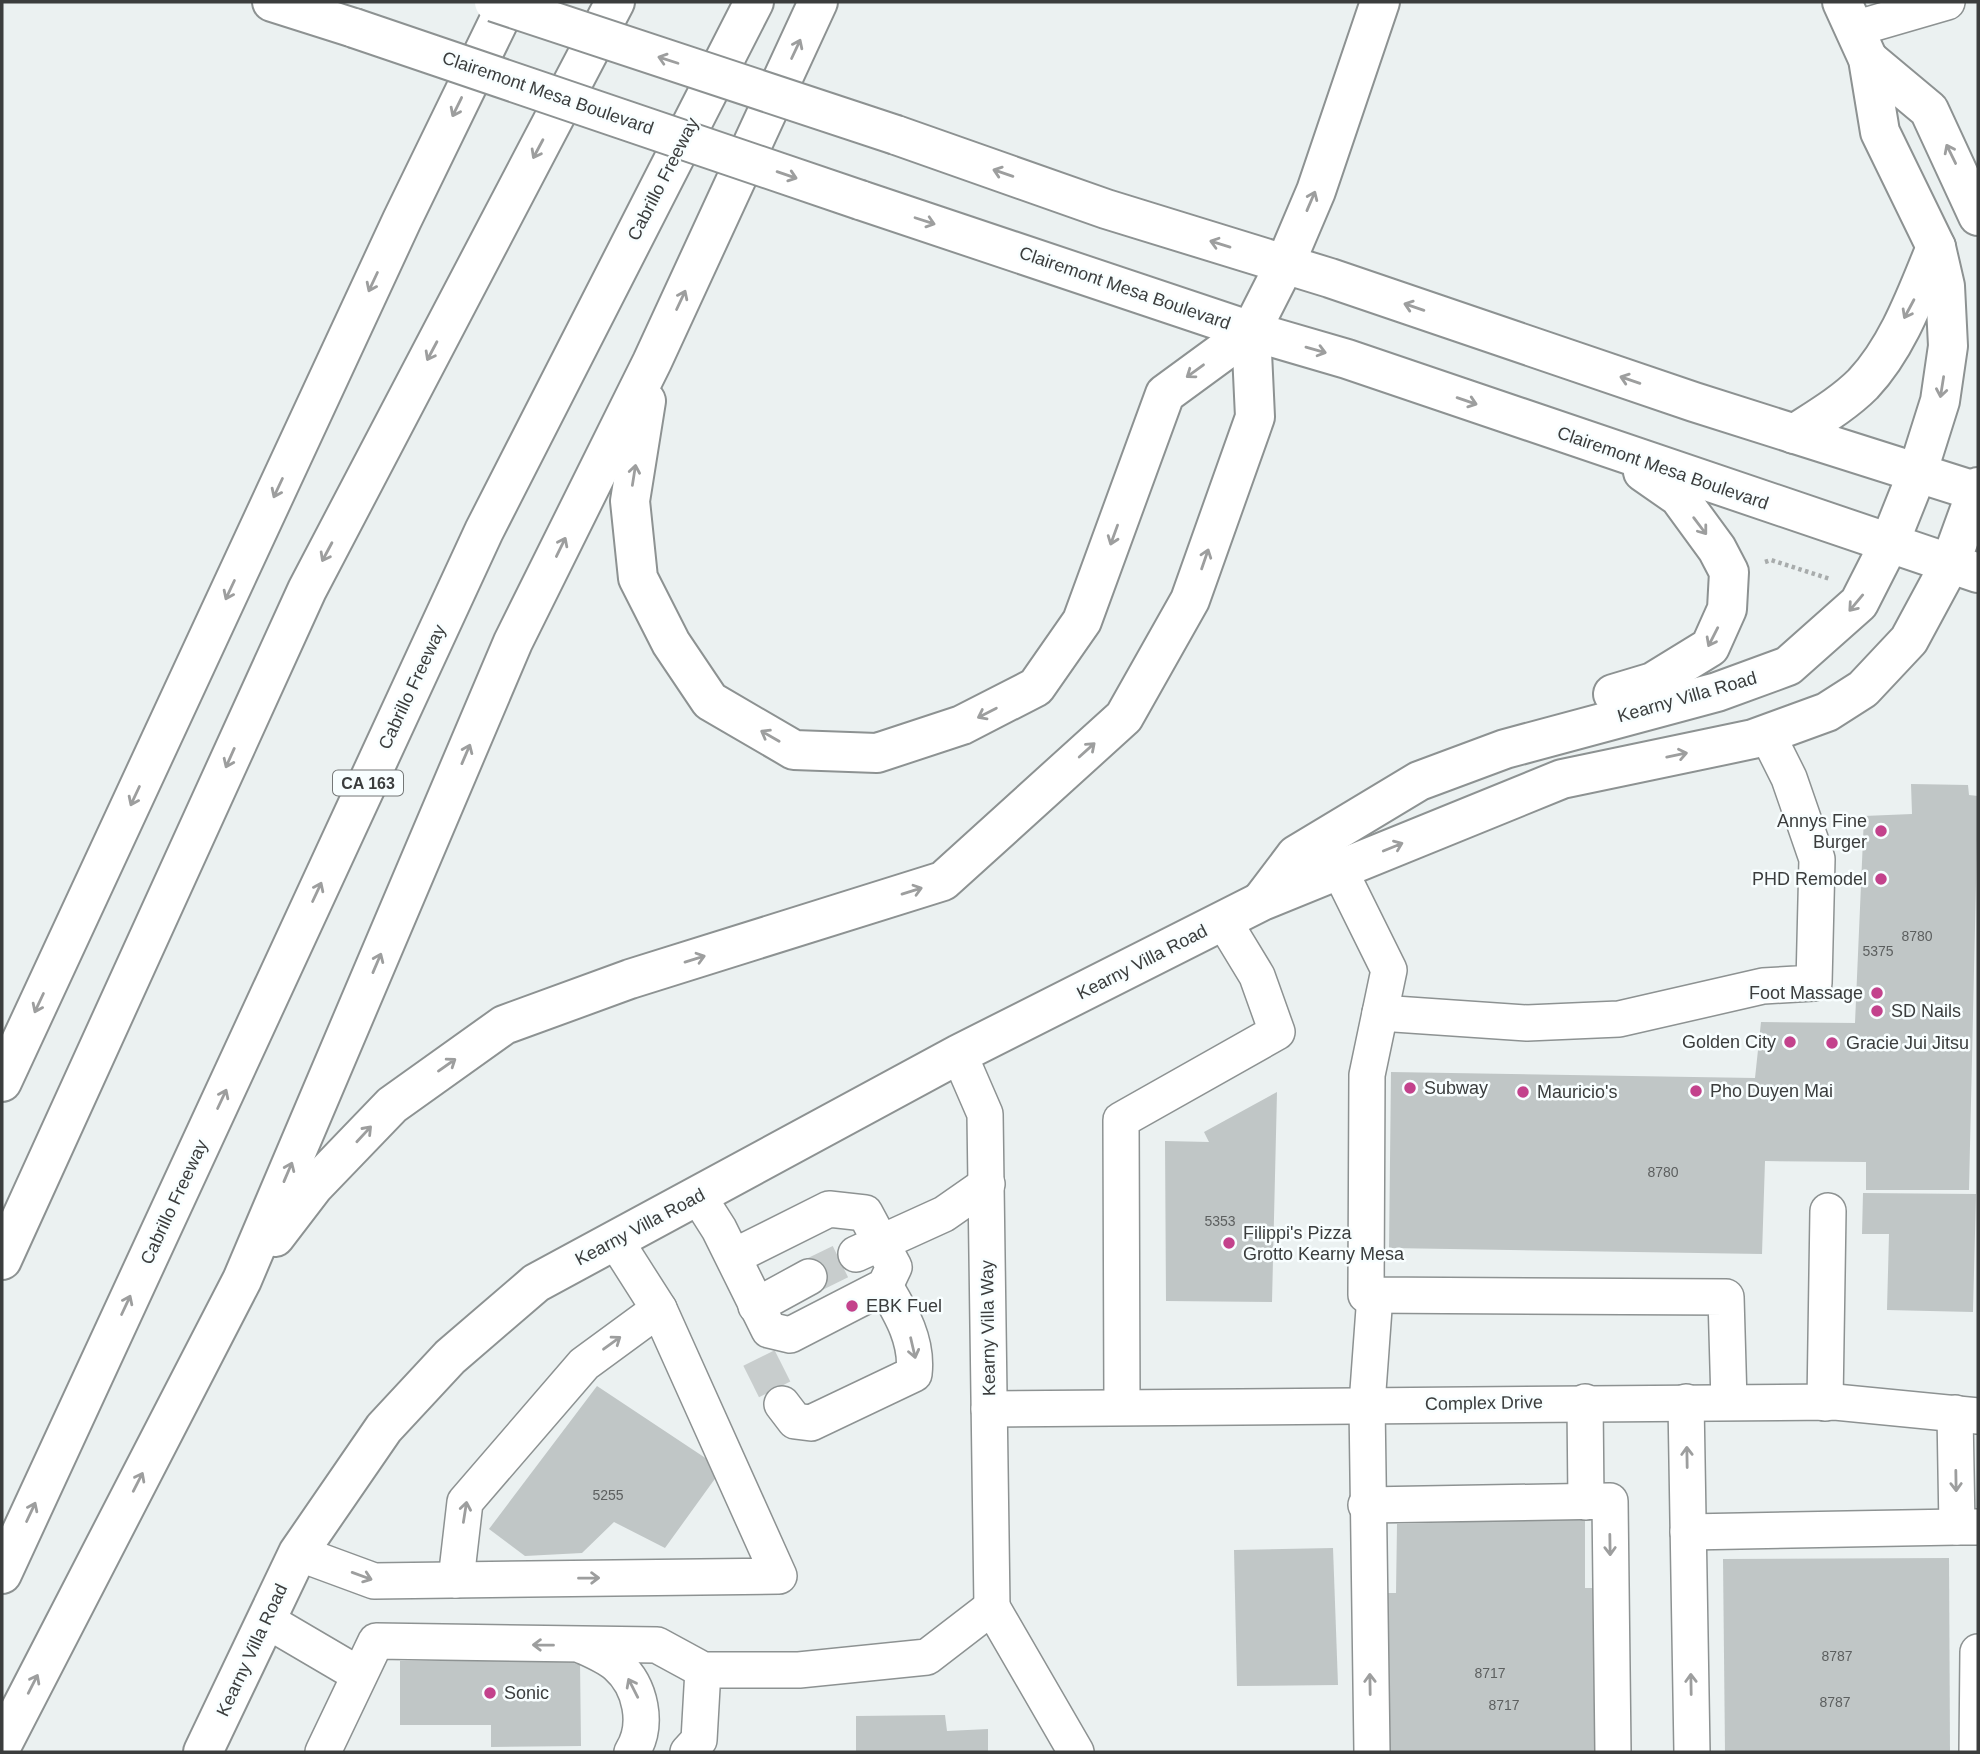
<svg xmlns="http://www.w3.org/2000/svg" width="1980" height="1754" font-family="Helvetica,sans-serif">
<style>
.building{fill:#c0c6c6}
.lines{fill:none;stroke-linecap:round;stroke-linejoin:round}
.minor-tunnel{stroke:#c8cdcd;stroke-width:35;stroke-dasharray:35 18;stroke-linecap:butt}
.minor-casing{stroke:#8d9292;stroke-width:38}
.major-casing{stroke:#8d9292;stroke-width:42}
.highway-casing{stroke:#8d9292;stroke-width:42}
.path{stroke:#a8acac;stroke-width:4.5;stroke-dasharray:3.5 3.5;stroke-linecap:butt}
.minor{stroke:#fff;stroke-width:35}
.major{stroke:#fff;stroke-width:38}
.highway{stroke:#fff;stroke-width:38}
.major-bridge-casing{stroke:#8d9292;stroke-width:42;stroke-linecap:butt}
.major-bridge{stroke:#fff;stroke-width:38}
.oneway{stroke:#9d9e9e}
.poi-dot{fill:#c3428c;stroke:#f8feff;stroke-width:2.5}
.labels{text-anchor:middle;dominant-baseline:central;stroke-width:5;stroke-linejoin:round;paint-order:stroke}
.number-label{font-size:14px;fill:#5c5f5f}
.shield{fill:#f8feff;stroke:#747777;stroke-width:2}
.shield-label{font-size:16px;font-weight:bold;fill:#3b3d3d}
.street-label{font-size:18px;fill:#3b3d3d;stroke:#f8feff}
.poi-label{font-size:18px;fill:#3b3d3d;stroke:#f8feff;text-anchor:start}
</style>
<rect width="100%" height="100%" fill="#ebf1f1"/>
<g class="building">
<path d="M1911,784L1968,785L1969,795L1978,796L1969,1190H1866V1162L1765,1161L1762,1254L1389,1248L1391,1072L1755,1078L1761,1022L1855,1023L1864,816L1912,814Z"/>
<path d="M1277,1092L1272,1302L1166,1301L1165,1141L1209,1142L1204,1132Z"/>
<path d="M1863,1193L1976,1194L1973,1312L1887,1310L1889,1234H1862Z"/>
<path d="M597,1386L722,1469L665,1548L614,1522L582,1553L525,1556L489,1529Z"/>
<path d="M1585,1518V1588H1593L1595,1752H1389L1384,1593H1396L1397,1524Z"/>
<path d="M1333,1548L1338,1685L1237,1686L1234,1550Z"/>
<path d="M1949,1558L1950,1752H1725L1723,1559Z"/>
<path d="M400,1661H580L581,1746L491,1747V1725H400Z"/>
<path d="M945,1715L947,1731L988,1729V1752H856V1716Z"/>
</g>
<g class="lines">
<g class="minor-tunnel">
<path d="M809,1277L856,1254"/>
<path d="M759,1358L782,1404"/>
</g>
<g class="minor-casing">
<g id="minor">
<path d="M1854,29L1947,2"/>
<path d="M1339,869L1389,970L1367,1075L1366,1295L1726,1297L1729,1402"/>
<path d="M1380,1013L1527,1023L1619,1019L1763,986L1814,983L1817,859L1789,778L1767,734"/>
<path d="M959,1054L985,1114L992,1607"/>
<path d="M698,1196L719,1229L769,1330L790,1335L885,1286L894,1267L865,1213L829,1209L733,1257"/>
<path d="M856,1254L944,1214L987,1184"/>
<path d="M756,1306L809,1277"/>
<path d="M1585,1402L1586,1502"/>
<path d="M1686,1402L1692,1752"/>
<path d="M1825,1403L1828,1211"/>
<path d="M782,1404L795,1421L811,1423L914,1374C918,1341 901,1313 885,1286"/>
<path d="M1122,1406L1121,1120L1277,1032L1257,976L1223,920"/>
<path d="M989,1409L1835,1402L1978,1416"/>
<path d="M1955,1413L1957,1527H1978"/>
<path d="M1366,1505L1610,1501L1613,1752"/>
<path d="M1688,1532L1957,1527"/>
<path d="M298,1553L374,1581L779,1576L659,1309L615,1240"/>
<path d="M456,1580L465,1502L584,1364L659,1309"/>
<path d="M992,1607L1076,1752"/>
<path d="M266,1620L358,1674"/>
<path d="M583,1646C594,1651 608,1657 617,1665C641,1686 649,1725 632,1752"/>
<path d="M323,1752L376,1641L657,1645L703,1670H799L927,1657L992,1607"/>
<path d="M688,1752L699,1740L703,1670"/>
<path d="M1372,1752L1367,1404L1375,1295"/>
<path d="M1977,1752L1978,1652"/>
</g>
</g>
<g class="major-casing">
<g id="major">
<path d="M272,2L354,28"/>
<path d="M1868,59L1929,110L1978,216"/>
<path d="M896,135L1106,209L1330,278L1694,402L1978,492"/>
<path d="M860,200L1251,331L1347,359L1978,573"/>
<path d="M1794,434C1817,419 1843,404 1863,384C1898,347 1917,293 1936,247"/>
<path d="M1613,694L1653,682L1710,647L1727,609L1729,572L1717,549L1679,497L1643,472"/>
<path d="M1262,900L1296,855L1419,781L1505,749L1717,692L1788,666L1859,603L1889,544L1917,474L1940,401L1948,346L1945,286L1936,247L1880,132L1868,59L1842,2"/>
<path d="M203,1752L298,1553L384,1428L450,1357L536,1283L959,1054L1262,901L1562,779L1753,739L1827,712L1863,689L1909,640L1950,564L1978,487"/>
</g>
</g>
<g class="highway-casing">
<g id="highway">
<path d="M646,401L630,501L638,578L671,643L710,701L794,750L877,753L962,725L1036,687L1082,621L1165,394L1251,331L1285,264L1316,191L1380,2"/>
<path d="M2,1082L402,220L508,2"/>
<path d="M275,1237L314,1186L392,1105L504,1025L630,979L943,881L1124,717L1190,600L1255,417L1251,331"/>
<path d="M2,1260L307,590L615,2"/>
<path d="M2,1574L484,531L754,2"/>
<path d="M2,1745L242,1280L513,642L652,362L818,2"/>
</g>
</g>
<path class="path" d="M1765,562L1771,560L1830,579"/>
<use href="#minor" class="minor"/>
<use href="#major" class="major"/>
<use href="#highway" class="highway"/>
<g class="major-bridge-casing">
<g id="major-bridge">
<path d="M494,2L896,135"/>
<path d="M354,28L860,200"/>
</g>
</g>
<use href="#major-bridge" class="major-bridge"/>
</g>
<defs><path id="oneway-shaft" d="M-6 0H5M1.5-3L5.5 0L1.5 3" fill="none" stroke-width="1.6" stroke-linecap="round" stroke-linejoin="round" transform="scale(1.75)"/></defs>
<g class="oneway">
<use href="#oneway-shaft" transform="translate(796 49) rotate(-65)"/>
<use href="#oneway-shaft" transform="translate(668 60) rotate(-162)"/>
<use href="#oneway-shaft" transform="translate(457 107) rotate(116)"/>
<use href="#oneway-shaft" transform="translate(538 149) rotate(118)"/>
<use href="#oneway-shaft" transform="translate(1951 154) rotate(-116)"/>
<use href="#oneway-shaft" transform="translate(1003 173) rotate(-161)"/>
<use href="#oneway-shaft" transform="translate(787 175) rotate(19)"/>
<use href="#oneway-shaft" transform="translate(1311 201) rotate(-67)"/>
<use href="#oneway-shaft" transform="translate(925 221) rotate(18)"/>
<use href="#oneway-shaft" transform="translate(1220 244) rotate(-163)"/>
<use href="#oneway-shaft" transform="translate(373 282) rotate(115)"/>
<use href="#oneway-shaft" transform="translate(681 300) rotate(-65)"/>
<use href="#oneway-shaft" transform="translate(1414 307) rotate(-161)"/>
<use href="#oneway-shaft" transform="translate(1909 309) rotate(118)"/>
<use href="#oneway-shaft" transform="translate(1316 350) rotate(16)"/>
<use href="#oneway-shaft" transform="translate(432 351) rotate(118)"/>
<use href="#oneway-shaft" transform="translate(1195 371) rotate(144)"/>
<use href="#oneway-shaft" transform="translate(1630 380) rotate(-161)"/>
<use href="#oneway-shaft" transform="translate(1942 387) rotate(99)"/>
<use href="#oneway-shaft" transform="translate(1467 401) rotate(19)"/>
<use href="#oneway-shaft" transform="translate(634 475) rotate(-81)"/>
<use href="#oneway-shaft" transform="translate(278 488) rotate(115)"/>
<use href="#oneway-shaft" transform="translate(1700 526) rotate(53)"/>
<use href="#oneway-shaft" transform="translate(1114 535) rotate(110)"/>
<use href="#oneway-shaft" transform="translate(561 547) rotate(-64)"/>
<use href="#oneway-shaft" transform="translate(327 552) rotate(118)"/>
<use href="#oneway-shaft" transform="translate(1205 559) rotate(-71)"/>
<use href="#oneway-shaft" transform="translate(230 590) rotate(115)"/>
<use href="#oneway-shaft" transform="translate(1856 603) rotate(130)"/>
<use href="#oneway-shaft" transform="translate(1713 637) rotate(117)"/>
<use href="#oneway-shaft" transform="translate(987 713) rotate(153)"/>
<use href="#oneway-shaft" transform="translate(770 736) rotate(-150)"/>
<use href="#oneway-shaft" transform="translate(1087 750) rotate(-42)"/>
<use href="#oneway-shaft" transform="translate(466 754) rotate(-67)"/>
<use href="#oneway-shaft" transform="translate(1677 755) rotate(-12)"/>
<use href="#oneway-shaft" transform="translate(230 758) rotate(114)"/>
<use href="#oneway-shaft" transform="translate(135 796) rotate(115)"/>
<use href="#oneway-shaft" transform="translate(1393 847) rotate(-22)"/>
<use href="#oneway-shaft" transform="translate(912 891) rotate(-17)"/>
<use href="#oneway-shaft" transform="translate(317 892) rotate(-65)"/>
<use href="#oneway-shaft" transform="translate(695 959) rotate(-17)"/>
<use href="#oneway-shaft" transform="translate(377 963) rotate(-67)"/>
<use href="#oneway-shaft" transform="translate(39 1003) rotate(115)"/>
<use href="#oneway-shaft" transform="translate(447 1065) rotate(-35)"/>
<use href="#oneway-shaft" transform="translate(222 1099) rotate(-65)"/>
<use href="#oneway-shaft" transform="translate(364 1134) rotate(-47)"/>
<use href="#oneway-shaft" transform="translate(288 1172) rotate(-67)"/>
<use href="#oneway-shaft" transform="translate(126 1305) rotate(-65)"/>
<use href="#oneway-shaft" transform="translate(612 1343) rotate(-36)"/>
<use href="#oneway-shaft" transform="translate(913 1348) rotate(77)"/>
<use href="#oneway-shaft" transform="translate(1687 1457) rotate(-91)"/>
<use href="#oneway-shaft" transform="translate(1956 1481) rotate(89)"/>
<use href="#oneway-shaft" transform="translate(138 1482) rotate(-63)"/>
<use href="#oneway-shaft" transform="translate(31 1512) rotate(-65)"/>
<use href="#oneway-shaft" transform="translate(465 1512) rotate(-81)"/>
<use href="#oneway-shaft" transform="translate(1610 1545) rotate(89)"/>
<use href="#oneway-shaft" transform="translate(362 1576) rotate(20)"/>
<use href="#oneway-shaft" transform="translate(589 1578) rotate(-1)"/>
<use href="#oneway-shaft" transform="translate(543 1645) rotate(-179)"/>
<use href="#oneway-shaft" transform="translate(33 1684) rotate(-63)"/>
<use href="#oneway-shaft" transform="translate(1370 1684) rotate(-91)"/>
<use href="#oneway-shaft" transform="translate(1691 1684) rotate(-91)"/>
<use href="#oneway-shaft" transform="translate(633 1688) rotate(-117)"/>
</g>
<g class="poi-dot">
<circle cx="1881" cy="831" r="7"/>
<circle cx="1881" cy="879" r="7"/>
<circle cx="1877" cy="993" r="7"/>
<circle cx="1877" cy="1011" r="7"/>
<circle cx="1790" cy="1042" r="7"/>
<circle cx="1832" cy="1043" r="7"/>
<circle cx="1410" cy="1088" r="7"/>
<circle cx="1696" cy="1091" r="7"/>
<circle cx="1523" cy="1092" r="7"/>
<circle cx="1229" cy="1243" r="7"/>
<circle cx="852" cy="1306" r="7"/>
<circle cx="490" cy="1693" r="7"/>
</g>
<g class="labels">
<g class="number-label">
<text x="1917" y="936">8780</text>
<text x="1878" y="951">5375</text>
<text x="1663" y="1172">8780</text>
<text x="1220" y="1221">5353</text>
<text x="608" y="1495">5255</text>
<text x="1837" y="1656">8787</text>
<text x="1490" y="1673">8717</text>
<text x="1835" y="1702">8787</text>
<text x="1504" y="1705">8717</text>
</g>
<rect class="shield" x="333" y="770.5" width="70" height="25" rx="5"/>
<g class="shield-label">
<text x="368" y="783">CA 163</text>
</g>
<g class="street-label">
<text transform="translate(548 93) rotate(19)">Clairemont Mesa Boulevard</text>
<text transform="translate(663 179) rotate(-63)">Cabrillo Freeway</text>
<text transform="translate(1125 288) rotate(19)">Clairemont Mesa Boulevard</text>
<text transform="translate(1663 468) rotate(19)">Clairemont Mesa Boulevard</text>
<text transform="translate(412 687) rotate(-65)">Cabrillo Freeway</text>
<text transform="translate(1687 697) rotate(-16)">Kearny Villa Road</text>
<text transform="translate(1142 962) rotate(-27)">Kearny Villa Road</text>
<text transform="translate(174 1202) rotate(-65)">Cabrillo Freeway</text>
<text transform="translate(640 1227) rotate(-28)">Kearny Villa Road</text>
<text transform="translate(988 1328) rotate(-91)">Kearny Villa Way</text>
<text transform="translate(1484 1403) rotate(-1)">Complex Drive</text>
<text transform="translate(252 1650) rotate(-65)">Kearny Villa Road</text>
</g>
<g class="poi-label">
<text x="1867" y="821" text-anchor="end">Annys Fine<tspan x="1867" dy="21">Burger</tspan></text>
<text x="1867" y="879" text-anchor="end">PHD Remodel</text>
<text x="1863" y="993" text-anchor="end">Foot Massage</text>
<text x="1891" y="1011">SD Nails</text>
<text x="1776" y="1042" text-anchor="end">Golden City</text>
<text x="1846" y="1043">Gracie Jui Jitsu</text>
<text x="1424" y="1088">Subway</text>
<text x="1710" y="1091">Pho Duyen Mai</text>
<text x="1537" y="1092">Mauricio's</text>
<text x="1243" y="1233">Filippi's Pizza<tspan x="1243" dy="21">Grotto Kearny Mesa</tspan></text>
<text x="866" y="1306">EBK Fuel</text>
<text x="504" y="1693">Sonic</text>
</g>
</g>
<rect width="1980" height="1754" fill="none" stroke="#3b3d3d" stroke-width="7"/>
</svg>
